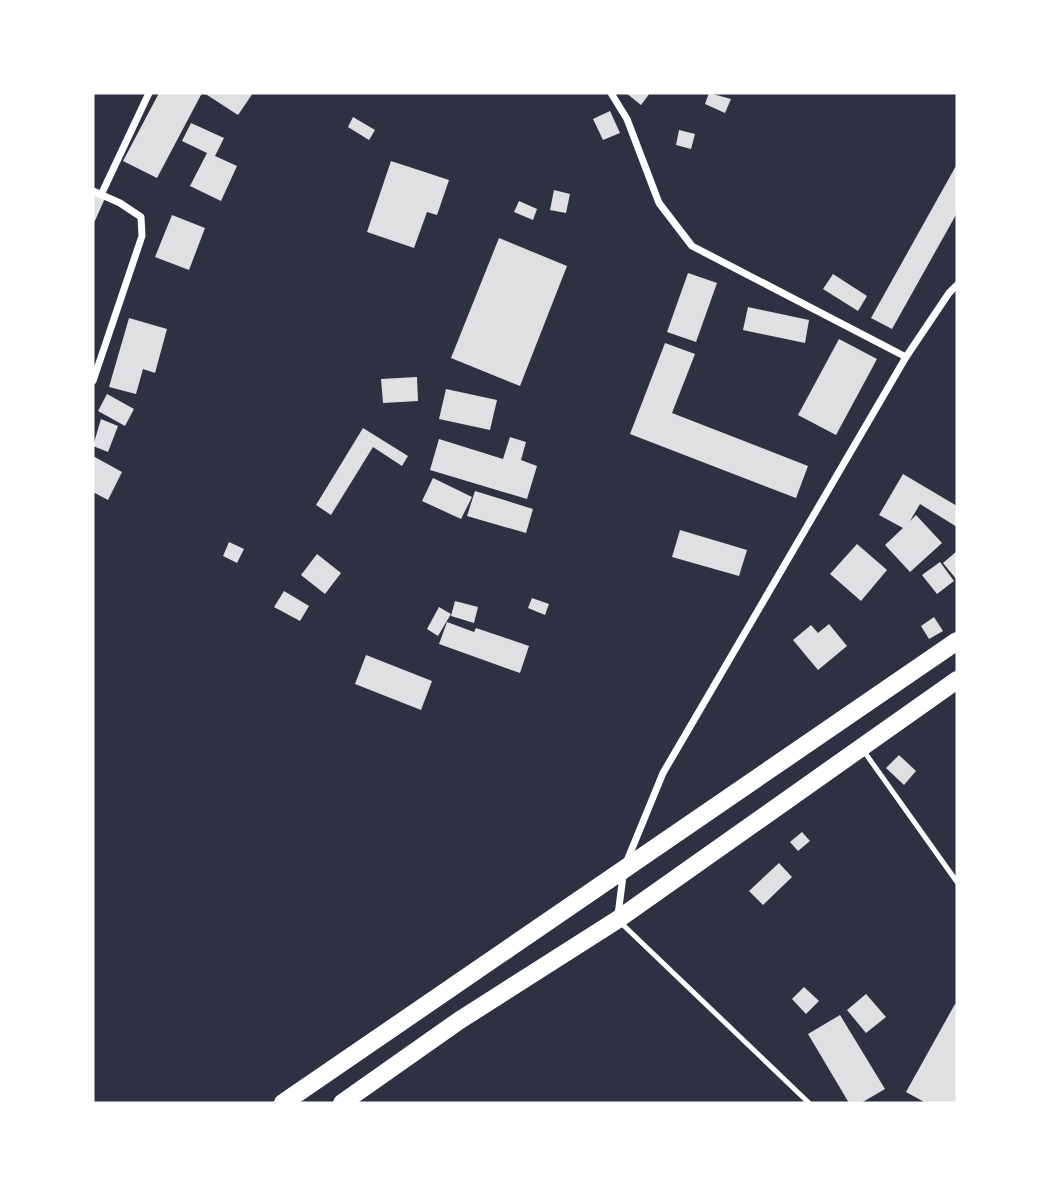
<svg xmlns="http://www.w3.org/2000/svg" width="1050" height="1196" font-family="Bitter,serif">
<style>
.building{fill:#e0e0e3}
.lines{fill:none;stroke-linecap:round;stroke-linejoin:round}
.service{stroke:#fff;stroke-width:5}
.minor{stroke:#fff;stroke-width:7}
.primary{stroke:#fff;stroke-width:18}
</style>
<rect width="100%" height="100%" fill="#2d3142"/>
<g class="building">
<path d="M159,93H202L157,178L123,161Z"/>
<path d="M204,93H253L238,115Z"/>
<path d="M626,93H650L641,105Z"/>
<path d="M709,93L731,99L725,113L705,104Z"/>
<path d="M610,111L620,133L603,140L593,119Z"/>
<path d="M353,117L375,130L369,140L348,127Z"/>
<path d="M191,123L224,138L215,156L237,166L221,201L190,186L207,153L182,141Z"/>
<path d="M679,130L695,134L691,149L676,145Z"/>
<path d="M391,161L449,180L437,215L427,212L414,248L367,232Z"/>
<path d="M957,164V213L892,329L871,318Z"/>
<path d="M93,188L107,194L93,225Z"/>
<path d="M554,190L570,194L566,213L550,210Z"/>
<path d="M519,201L537,209L533,220L514,212Z"/>
<path d="M172,215L205,228L189,270L155,257Z"/>
<path d="M499,238L567,266L520,386L451,358Z"/>
<path d="M688,273L717,283L696,342L667,332Z"/>
<path d="M833,274L867,296L858,311L823,289Z"/>
<path d="M748,307L809,320L805,343L743,330Z"/>
<path d="M129,318L167,329L155,373L143,369L136,394L109,387Z"/>
<path d="M839,339L877,359L836,435L798,415Z"/>
<path d="M665,343L695,354L672,413L808,466L796,498L630,434Z"/>
<path d="M417,377L418,401L383,403L381,379Z"/>
<path d="M446,389L497,400L490,430L439,419Z"/>
<path d="M107,394L134,409L125,426L98,411Z"/>
<path d="M101,419L118,426L108,452L93,446Z"/>
<path d="M363,428L408,456L402,466L373,447L331,515L316,505Z"/>
<path d="M510,437L526,442L521,460L537,466L527,499L430,470L439,439L503,459Z"/>
<path d="M93,456L122,472L108,500L93,492Z"/>
<path d="M903,474L957,506V527L920,504L910,521L916,515L942,543L910,572L885,545L903,528L879,515Z"/>
<path d="M433,478L472,497L461,519L422,501Z"/>
<path d="M475,491L533,509L526,533L467,516Z"/>
<path d="M680,530L747,550L739,576L672,557Z"/>
<path d="M229,542L244,549L237,563L223,556Z"/>
<path d="M857,544L887,570L861,601L830,574Z"/>
<path d="M957,551V580L943,563Z"/>
<path d="M317,554L341,573L325,594L301,575Z"/>
<path d="M940,562L954,581L937,594L922,575Z"/>
<path d="M284,591L309,606L300,621L274,607Z"/>
<path d="M532,598L549,604L545,615L528,608Z"/>
<path d="M455,601L478,607L474,623L451,616Z"/>
<path d="M439,607L451,614L438,636L427,629Z"/>
<path d="M934,617L943,631L929,639L921,626Z"/>
<path d="M447,622L474,632L476,628L529,646L520,673L439,644Z"/>
<path d="M829,624L847,646L818,670L793,640L811,625L818,633Z"/>
<path d="M366,655L432,681L421,710L355,684Z"/>
<path d="M899,755L916,771L904,785L886,768Z"/>
<path d="M802,832L810,841L798,851L790,842Z"/>
<path d="M779,863L792,877L763,905L749,891Z"/>
<path d="M804,987L819,1001L806,1014L792,999Z"/>
<path d="M866,994L886,1017L866,1033L847,1010Z"/>
<path d="M955,1004L957,1005V1103H926L906,1092Z"/>
<path d="M840,1015L885,1089L861,1103H849L808,1034Z"/>
</g>
<g class="lines">
<g class="service">
<path d="M863,750L957,882"/>
<path d="M619,921L809,1103"/>
</g>
<g class="minor">
<path d="M611,93L627,119L659,203L692,246L906,357"/>
<path d="M93,191L120,203L141,217L142,236L93,381"/>
<path d="M101,195L149,93"/>
<path d="M618,915L624,868L663,773L906,357L949,293L957,285"/>
</g>
<g class="primary">
<path d="M283,1103L957,641"/>
<path d="M342,1103L460,1020L617,920L957,680"/>
</g>
</g>
<rect width="1050" height="1196" fill="none" stroke="#ffffff" stroke-width="189"/>
</svg>
